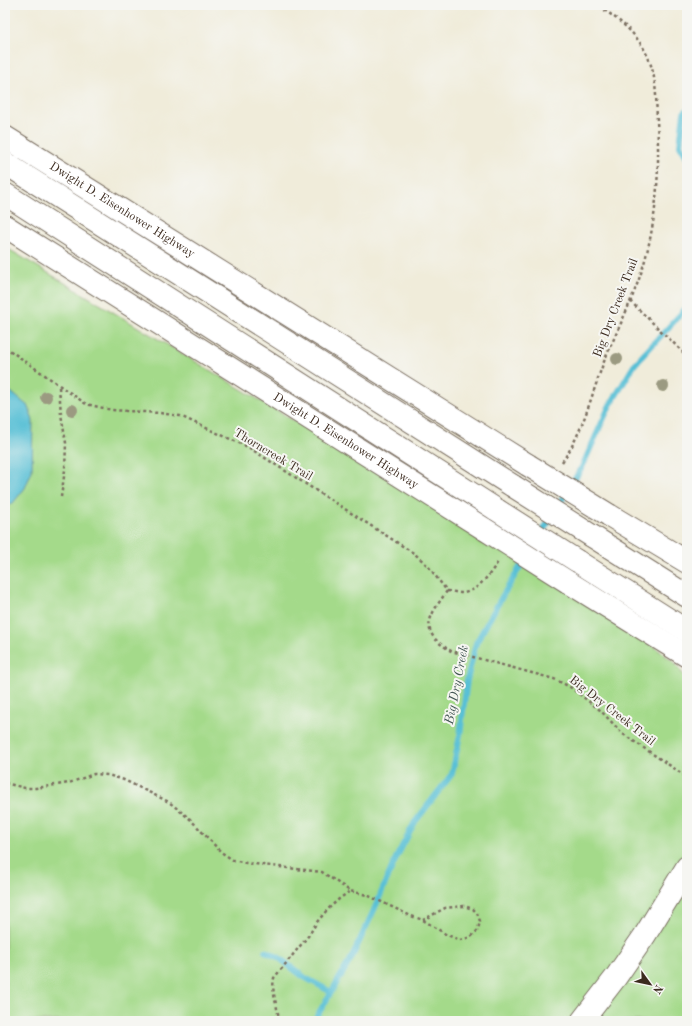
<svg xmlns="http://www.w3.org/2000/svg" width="692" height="1026" font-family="'Old Standard TT',serif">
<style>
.green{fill:#a4da8a;stroke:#708254}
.water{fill:#59c0d6;stroke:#4a757a}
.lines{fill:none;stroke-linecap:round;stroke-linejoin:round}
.stream{stroke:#59c0d6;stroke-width:6}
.minor-casing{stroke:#7a6e60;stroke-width:24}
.highway-casing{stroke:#7a6e60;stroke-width:24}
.path{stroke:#7a6e60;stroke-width:2.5;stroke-dasharray:3 3;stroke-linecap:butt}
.minor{stroke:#fff;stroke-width:22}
.highway{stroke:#fff;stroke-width:22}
.highway-bridge-casing{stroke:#7a6e60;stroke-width:24;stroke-linecap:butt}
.highway-bridge{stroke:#fff;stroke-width:22}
.tree{fill:#9b9a81}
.labels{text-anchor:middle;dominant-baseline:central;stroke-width:4;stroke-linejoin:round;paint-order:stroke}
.street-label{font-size:12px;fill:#3b2a1e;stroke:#f6f6f2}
.water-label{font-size:13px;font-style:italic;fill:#445755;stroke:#f6f6f2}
</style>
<rect width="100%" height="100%" fill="#f6f6f2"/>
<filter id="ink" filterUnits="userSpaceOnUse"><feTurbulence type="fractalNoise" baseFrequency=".025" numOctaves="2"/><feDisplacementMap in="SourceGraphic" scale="8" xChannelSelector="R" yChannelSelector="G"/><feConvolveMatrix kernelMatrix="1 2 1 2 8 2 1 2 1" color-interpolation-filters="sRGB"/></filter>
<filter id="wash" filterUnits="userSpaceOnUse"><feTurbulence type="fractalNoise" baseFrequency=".012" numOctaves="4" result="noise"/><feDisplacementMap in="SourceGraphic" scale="16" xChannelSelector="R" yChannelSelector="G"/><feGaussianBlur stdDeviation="0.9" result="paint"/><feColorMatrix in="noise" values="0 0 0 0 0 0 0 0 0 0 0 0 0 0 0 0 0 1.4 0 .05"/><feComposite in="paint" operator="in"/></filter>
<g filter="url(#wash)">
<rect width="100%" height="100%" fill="#f0ecda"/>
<path class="green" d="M5,247L605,608L675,663L687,680V1021H5Z"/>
<path class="water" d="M5,387L29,407L33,421L32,471L25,488L13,503L5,508Z"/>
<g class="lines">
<g class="stream">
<path d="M687,110L684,113L680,145L687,157"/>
<path d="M541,534L581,469L609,407L635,364L687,307"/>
<path d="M265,951L278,957L304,977L331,992"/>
<path d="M314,1021L351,959L374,910L396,858L415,822L452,774L460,735L467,680L476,643L503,595L525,559"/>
</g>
</g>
</g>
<g filter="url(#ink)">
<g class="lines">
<g class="minor-casing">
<path id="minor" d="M582,1021L616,977L645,935L687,867"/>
</g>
<g class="highway-casing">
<g id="highway">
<path id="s1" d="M5,137L528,465"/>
<path d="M5,163L513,486"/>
<path d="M5,194L497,510"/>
<path id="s2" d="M5,226L486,530"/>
<path d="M609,515L687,562"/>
<path d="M592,536L687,596"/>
<path d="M577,561L687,631"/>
<path d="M568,582L687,656"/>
</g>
</g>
<g class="path">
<path d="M630,301L687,356"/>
<path d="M5,347L86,404L112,410L160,413L180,416L248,447L415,554L428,566L447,591"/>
<path d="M59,387L61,414L66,443L65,470L61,497"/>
<path d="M562,462C566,456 570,450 573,444C587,417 594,387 605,359C618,329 633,299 643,267C657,220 660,170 657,121C656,99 657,76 647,55C637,33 617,18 597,5"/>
<path d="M447,591C452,591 458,593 463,593C478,591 490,574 498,562"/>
<path d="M447,591C429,617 417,631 451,651L554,679L570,687L600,710L623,734L687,777"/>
<path d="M5,783L25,788H36L69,783L94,774L108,775L124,780L169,802L190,819L221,852L233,860L246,863L322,872L350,891L367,895L411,916L423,920L447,935L460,940L471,937L478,930L480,921L477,913L473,909L464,906L445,908L423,920"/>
<path d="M279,1021C278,1006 271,993 274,978L309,935L317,922L327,910L339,899L350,891"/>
</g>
<use href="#minor" class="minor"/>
<use href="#highway" class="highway"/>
<g class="highway-bridge-casing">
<g id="highway-bridge">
<path d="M528,465L609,515"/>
<path d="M513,486L592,536"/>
<path d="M497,510L577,561"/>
<path d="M486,530L568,582"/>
</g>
</g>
<use href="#highway-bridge" class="highway-bridge"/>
</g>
<g class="tree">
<circle cx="617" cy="359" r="6"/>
<circle cx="663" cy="386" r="6"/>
<circle cx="46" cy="397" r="6"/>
<circle cx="72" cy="410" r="6"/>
</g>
</g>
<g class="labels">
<g class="street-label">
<text stroke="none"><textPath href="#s1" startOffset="138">Dwight D. Eisenhower Highway</textPath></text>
<text transform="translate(616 308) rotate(-69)">Big Dry Creek Trail</text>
<text stroke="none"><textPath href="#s2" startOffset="403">Dwight D. Eisenhower Highway</textPath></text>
<text transform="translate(273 455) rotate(31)">Thorncreek Trail</text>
<text transform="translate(612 711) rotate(38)">Big Dry Creek Trail</text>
</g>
<g class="water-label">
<text transform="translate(457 685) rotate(-79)">Big Dry Creek</text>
</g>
</g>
<rect width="692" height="1026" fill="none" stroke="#f6f6f2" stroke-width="20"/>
<g transform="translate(650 984) rotate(123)" stroke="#f6f6f2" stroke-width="3" paint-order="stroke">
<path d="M0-3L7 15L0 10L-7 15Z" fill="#3b2a1e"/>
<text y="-6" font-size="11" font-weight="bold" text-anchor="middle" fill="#3b2a1e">N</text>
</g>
</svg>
